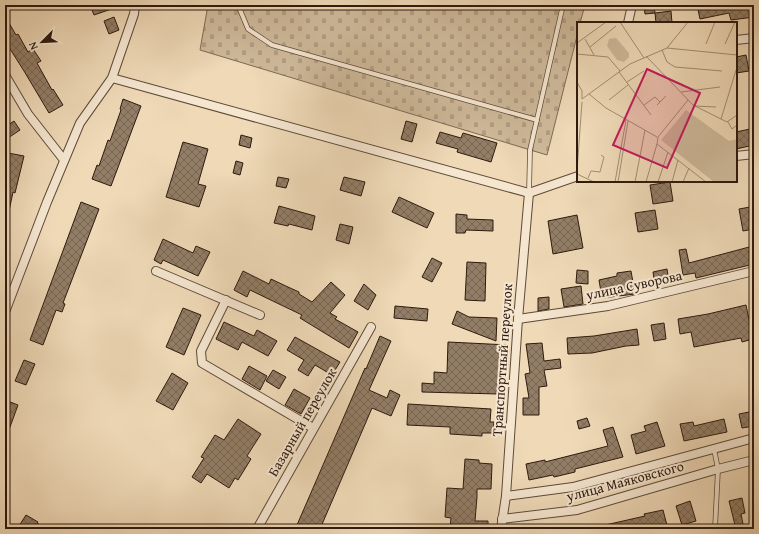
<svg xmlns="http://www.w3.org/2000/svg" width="759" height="534" font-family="'Gentium Book Plus',serif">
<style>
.cemetery{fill:url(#cemetery-stones);stroke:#7e6a54}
.building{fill:url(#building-cross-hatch);stroke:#2e1a0e}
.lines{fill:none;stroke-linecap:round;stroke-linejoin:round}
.lane-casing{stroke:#5e4a38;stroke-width:5.5}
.street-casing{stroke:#5e4a38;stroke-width:10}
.lane{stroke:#f5e6d0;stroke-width:4}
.street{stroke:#f5e6d0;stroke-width:8}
.labels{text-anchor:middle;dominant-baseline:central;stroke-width:4;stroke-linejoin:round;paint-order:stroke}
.street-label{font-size:14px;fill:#2e1a0e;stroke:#f5e6d0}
.inset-road{fill:none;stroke:#a28d73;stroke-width:1}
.view{fill:#c2185b;fill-opacity:0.15;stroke:#c2185b;stroke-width:2}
.inset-edge{fill:none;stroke:#2e1a0e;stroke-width:2}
</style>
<defs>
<pattern id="cemetery-stones" width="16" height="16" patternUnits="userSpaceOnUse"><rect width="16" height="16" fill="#ceb99a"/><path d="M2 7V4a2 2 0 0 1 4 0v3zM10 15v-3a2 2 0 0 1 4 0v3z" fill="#b19e84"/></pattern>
<pattern id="building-cross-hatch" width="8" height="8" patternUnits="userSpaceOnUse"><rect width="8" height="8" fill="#927d66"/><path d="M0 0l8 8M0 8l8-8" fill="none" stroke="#786652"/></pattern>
</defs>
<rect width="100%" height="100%" fill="#efd9b7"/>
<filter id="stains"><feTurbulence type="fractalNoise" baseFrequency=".005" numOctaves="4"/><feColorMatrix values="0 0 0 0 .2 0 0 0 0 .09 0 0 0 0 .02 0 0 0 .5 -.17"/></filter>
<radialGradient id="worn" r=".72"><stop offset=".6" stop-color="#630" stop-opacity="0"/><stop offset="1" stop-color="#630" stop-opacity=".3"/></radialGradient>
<path class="cemetery" d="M208,5H585L580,23H578V32L547,155L200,50Z"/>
<g class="building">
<path d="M90,5H120V6L94,15Z"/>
<path d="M644,5H654L655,13L645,14Z"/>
<path d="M697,5H754V17L731,20L729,13L700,19Z"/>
<path d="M671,11L672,23H656L655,13Z"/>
<path d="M5,16L16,35L18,34L28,52L33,49L41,61L37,63L52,90L53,89L63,105L49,113L24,71L5,41Z"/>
<path d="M114,17L119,30L109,34L104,21Z"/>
<path d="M746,55L749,71L736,73V57Z"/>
<path d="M123,99L141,106L111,186L92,179L97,165L99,166L108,140L110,141L121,110L120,109Z"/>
<path d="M14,121L20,130L5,140V127Z"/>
<path d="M406,121L417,124L412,142L401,139Z"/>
<path d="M750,129L754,145L736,149V132Z"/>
<path d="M440,132L461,138L463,133L497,143L491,162L457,152L458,149L436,143Z"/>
<path d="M241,135L252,138L250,148L239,145Z"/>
<path d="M183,142L208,149L198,184L206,186L199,207L166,197Z"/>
<path d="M8,153L24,156L15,193L13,192L9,211H5V169Z"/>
<path d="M236,161L243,163L240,175L233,173Z"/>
<path d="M278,177L289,179L286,188L276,186Z"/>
<path d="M344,177L365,182L361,196L340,190Z"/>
<path d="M670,182L673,201L653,204L650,185Z"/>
<path d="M399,197L434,213L427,228L392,212Z"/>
<path d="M81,202L99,209L63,303L65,304L62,312L56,310L43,345L30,340Z"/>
<path d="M279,206L315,216L312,230L289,224L288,226L274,223Z"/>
<path d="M750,207L754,229L743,231L739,209Z"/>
<path d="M655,210L658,229L638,232L635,213Z"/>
<path d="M456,214L467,215V219L493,220V231L466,230L465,233H456Z"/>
<path d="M577,215L583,248L553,254L548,221Z"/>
<path d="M340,224L353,227L349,244L336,240Z"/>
<path d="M163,239L193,253L196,246L210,252L198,276L163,260L161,264L154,260Z"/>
<path d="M753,246L754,264L696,278L695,273L683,275L679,250L686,249L689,263Z"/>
<path d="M432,258L442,263L432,282L422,277Z"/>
<path d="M467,262L486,263L485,301L465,300Z"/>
<path d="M667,269L669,282L655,285L653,272Z"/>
<path d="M577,270L588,271V284L576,283Z"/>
<path d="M243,271L269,284L271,279L288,287L299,292V294L312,302L331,282L345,295L330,313L337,317L335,319L358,332L349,348L300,318L302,315L279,304L250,290L247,297L234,290Z"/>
<path d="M631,271L635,294L602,298L599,280L617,276V273Z"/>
<path d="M364,284L376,295L368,310L354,301Z"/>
<path d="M581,286L583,304L564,307L561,289Z"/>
<path d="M549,297V309L538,311V298Z"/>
<path d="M746,305L753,339L742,342L741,338L694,347L691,332L680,334L678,319L708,314Z"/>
<path d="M395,306L428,309L427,321L394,318Z"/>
<path d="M183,308L201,315L184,355L166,347Z"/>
<path d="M457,311L469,317L497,318L496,341L452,324Z"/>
<path d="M224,322L254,336L257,330L277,341L268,356L242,342L238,350L216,339Z"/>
<path d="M664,323L666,339L654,341L651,325Z"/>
<path d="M637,329L639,345L626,346L592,353L568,354L567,338L594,336Z"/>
<path d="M380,336L391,341L369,390L387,398L390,390L400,395L391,416L372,408L320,529H307L297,525L365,368L366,369Z"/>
<path d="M295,337L340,362L332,375L315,365L308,376L298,370L304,360L287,350Z"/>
<path d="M448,342L509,345L508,365L499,364L498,394L422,392V383L434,384V372L447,373Z"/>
<path d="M542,343L544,361L560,359L561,368L544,370L547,386L539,387V415H523V398H529L525,374L530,373L526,344Z"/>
<path d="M24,360L35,364L26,385L15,381Z"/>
<path d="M249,366L267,376L260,390L242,379Z"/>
<path d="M273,370L286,377L279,389L266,381Z"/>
<path d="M172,373L188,383L173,410L156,401Z"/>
<path d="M294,389L310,398L301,414L285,405Z"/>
<path d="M5,400L18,405L6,438H5Z"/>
<path d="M408,404L491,409L490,422H494L493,433H482V436L450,434V427L407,425Z"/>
<path d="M754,411V426L742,428L739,414Z"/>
<path d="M587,418L590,426L579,429L577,421Z"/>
<path d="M238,419L261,434L247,456L251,459L238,480L235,478L229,488L207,474L201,483L192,477L204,458L201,457L215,435L224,440Z"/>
<path d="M724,419L727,432L684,441L680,424L693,422L694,426Z"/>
<path d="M657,422L665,446L636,454L631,435L646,431L644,426Z"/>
<path d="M613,427L623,457L575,469V472L554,477L553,475L529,480L526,464L545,460V462L608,446L603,430Z"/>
<path d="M465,459L479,460V463L492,464L491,489H477V497L475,521H488V529H450L451,518L445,517L447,488L463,489Z"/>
<path d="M742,498L745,513L741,514L744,529H736L729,501Z"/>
<path d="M690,501L696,521L682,525L676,506Z"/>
<path d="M663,510L668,529H601V526L645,516L644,514Z"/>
<path d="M26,515L38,522L37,523L46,529H17Z"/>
</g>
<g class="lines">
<g class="lane-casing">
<g id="lane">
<path d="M238,5L248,29L272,45L537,120"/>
<path d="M529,193L530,150L563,5"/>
<path d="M714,449L718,469L715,529"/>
</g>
</g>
<g class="street-casing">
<g id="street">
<path d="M628,23L632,5"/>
<path d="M736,40L754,38"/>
<path d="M5,75L28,114L64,160"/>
<path d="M112,78L529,193L578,176"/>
<path d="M736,156L754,154"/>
<path d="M156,271L260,315"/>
<path d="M226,300L201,351L202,363L313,428"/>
<path d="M5,312L47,202L80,123L112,78L134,14L135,5"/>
<path d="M518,319L608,306L754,271"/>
<path d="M506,496L573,487L754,438"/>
<path d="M502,519L577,510L718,469L754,460"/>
<path d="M257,529L371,327"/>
<path d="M501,529L506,496L518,319L529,193"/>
</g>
</g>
<use href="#lane" class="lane"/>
<use href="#street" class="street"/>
</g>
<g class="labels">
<g class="street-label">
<text transform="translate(634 285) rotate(-12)">улица Суворова</text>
<text transform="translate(502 360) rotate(-86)">Транспортный переулок</text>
<text transform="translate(302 422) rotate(-60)">Базарный переулок</text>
<text transform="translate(625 481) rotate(-15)">улица Маяковского</text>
</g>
</g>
<g transform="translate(577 22)">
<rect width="160" height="160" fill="#efd9b7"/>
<path d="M109,88L152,119L160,117V160H137L84,118Z" fill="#ceb99a"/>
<path d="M39,16L52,31V35L47,40L40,38L30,24L32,17Z" fill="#ceb99a"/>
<path class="inset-road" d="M43,0L67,36M8,17L17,33M0,21L29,0M129,22L138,0M148,22L158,0M13,25L39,4M90,26L160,33M85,28L90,40L98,45L145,49M0,32L31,35L43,49M69,34L116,83L150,100L160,93M42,50L74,93M0,60L5,69V77M50,60L67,49M104,70L143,65M12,72L29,86L80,115M5,77L53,42L90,26L111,0M32,78L51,63M111,78L81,115L80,122L129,160M67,83L78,75L83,80M80,83L89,74M117,84L139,85M144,97L160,45M151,100L155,107L160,103M0,149L5,80M0,152L17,160M11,156L14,149L23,150L27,135L24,133M38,160L49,98M41,160L51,99M58,160L68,108M69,160L80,122M81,160L91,130M95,160L101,138M106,160L112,146"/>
<path class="view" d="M70,47L123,71L90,146L36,123Z"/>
<rect width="160" height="160" class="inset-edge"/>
</g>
<rect width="759" height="534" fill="none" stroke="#efd9b7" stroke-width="20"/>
<rect x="6" y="6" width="747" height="522" fill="none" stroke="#2e1a0e" stroke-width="2"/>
<rect x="10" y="10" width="739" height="514" fill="none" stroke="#2e1a0e"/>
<g transform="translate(42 42) rotate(246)" stroke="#f5e6d0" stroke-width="3" paint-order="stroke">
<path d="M0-3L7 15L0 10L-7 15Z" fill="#2e1a0e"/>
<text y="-6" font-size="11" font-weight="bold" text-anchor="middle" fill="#2e1a0e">N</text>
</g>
<rect width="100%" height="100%" filter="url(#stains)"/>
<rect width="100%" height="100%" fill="url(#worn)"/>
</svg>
